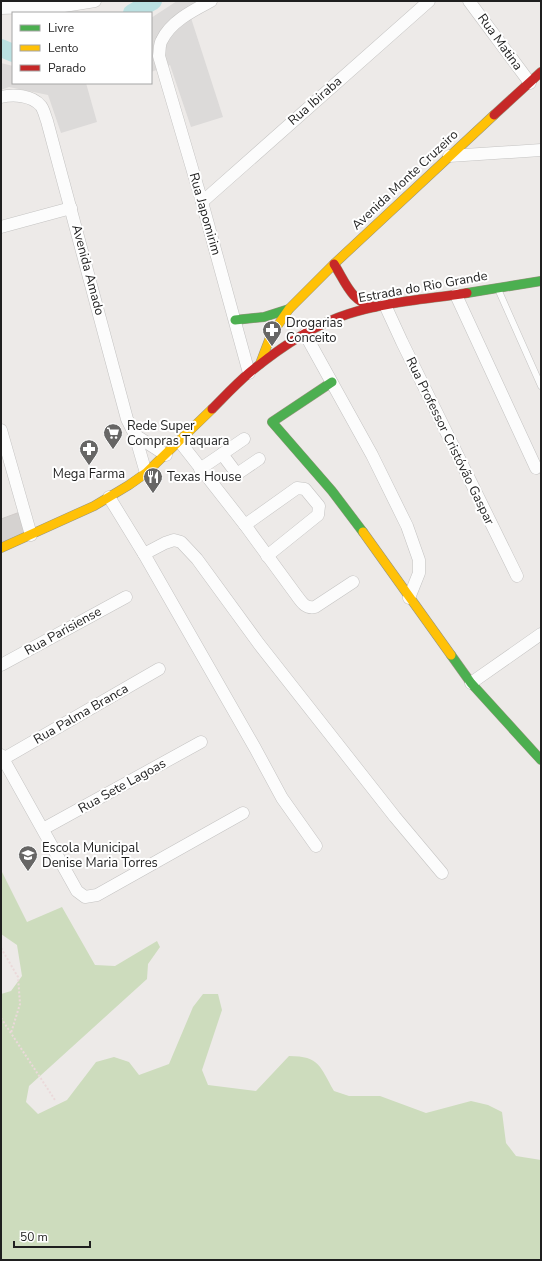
<svg xmlns="http://www.w3.org/2000/svg" width="542" height="1261" font-family="'Nunito Sans',sans-serif">
<style>
.residential{fill:#dcdad9}
.forest{fill:#cddcbd}
.lines{fill:none;stroke-linecap:round;stroke-linejoin:round}
.river{stroke:#bae0e1;stroke-width:18}
.building{fill:#d5d2d0;stroke:#d0cbc9}
.lane-casing{stroke:#c4c3c2;stroke-width:7}
.street-casing{stroke:#c4c3c2;stroke-width:13}
.fast-casing{stroke:#98957f;stroke-width:10}
.slow-casing{stroke:#98957f;stroke-width:10}
.jam-casing{stroke:#98957f;stroke-width:10}
.path{stroke:#ebd9da;stroke-width:2;stroke-dasharray:2 2;stroke-linecap:butt}
.lane{stroke:#fcfcfc;stroke-width:6}
.street{stroke:#fcfcfc;stroke-width:12}
.fast{stroke:#4caf50;stroke-width:9}
.slow{stroke:#ffc107;stroke-width:9}
.jam{stroke:#c62828;stroke-width:9}
.labels{text-anchor:middle;dominant-baseline:central;stroke-width:4;stroke-linejoin:round;paint-order:stroke}
.street-label{font-size:13px;fill:#1f1f1f;stroke:#fff}
.poi-label{font-size:13px;fill:#1f1f1f;stroke:#fff;text-anchor:start}
</style>
<rect width="100%" height="100%" fill="#edeae8"/>
<g class="residential">
<path d="M177,1H217L191,18L223,117L191,127L170,65L151,72V18Z"/>
<path d="M1,63L13,66V83H86L97,122L61,133L48,95L9,87L1,90Z"/>
</g>
<path class="forest" d="M1,870L27,922L62,907L95,965L115,966L157,941L160,947L148,964L147,979L29,1086L26,1102L38,1114L67,1100L96,1062L114,1057L129,1062L139,1075L169,1064L193,1007L203,994H218L222,1010L202,1070L208,1085L256,1091L289,1056C320,1056 320,1067 334,1091L349,1096H380L426,1113L471,1101L488,1105L502,1112L506,1143L516,1156L541,1160V1260H1V994L11,991L22,976L17,945L1,934Z"/>
<g class="lines">
<g class="river">
<path d="M132,13L153,1"/>
<path d="M1,48L13,53"/>
</g>
</g>
<path class="building" d="M20,512L26,533L1,542V519Z"/>
<g class="lines">
<g class="lane-casing">
<path id="lane" d="M498,289L541,386"/>
</g>
<g class="street-casing">
<g id="street">
<path d="M211,1C194,10 171,21 162,40C159,44 160,51 159,56L202,202L249,373"/>
<path d="M469,1L530,83"/>
<path d="M1,8L64,6L95,1"/>
<path d="M1,97C13,94 32,95 41,106C44,110 45,116 47,121L127,419L135,435L146,473"/>
<path d="M449,156L541,150"/>
<path d="M202,202L429,1"/>
<path d="M1,227L71,208"/>
<path d="M456,295L536,468"/>
<path d="M385,305L402,342L517,576"/>
<path d="M305,334L372,455L407,526L419,560V573L409,598"/>
<path d="M1,430L31,535"/>
<path d="M135,435L166,455"/>
<path d="M180,442L245,525L297,596C302,603 306,609 315,607L353,582"/>
<path d="M222,454L237,474L259,459"/>
<path d="M200,469L244,439"/>
<path d="M109,497L144,554L255,748L282,798L316,846"/>
<path d="M245,525L297,488L305,489L319,506L318,515L267,556"/>
<path d="M144,554L165,543L174,540L181,542L197,559L259,644L395,817L442,873"/>
<path d="M1,665L126,597"/>
<path d="M471,683L541,634"/>
<path d="M1,755L77,891L85,897L97,895L243,813"/>
<path d="M3,759L159,669"/>
<path d="M43,829L201,742"/>
</g>
</g>
<g class="fast-casing">
<g id="fast">
<path d="M467,293L541,281"/>
<path d="M235,320L264,317L289,309"/>
<path d="M332,382L272,422L332,491L363,532"/>
<path d="M451,655L471,683L541,760"/>
</g>
</g>
<g class="slow-casing">
<g id="slow">
<path d="M260,364L271,335L289,309L334,264L494,115"/>
<path d="M363,532L451,655"/>
<path d="M1,548L94,506L129,485L146,473L212,409"/>
</g>
</g>
<g class="jam-casing">
<g id="jam">
<path d="M494,115L541,72"/>
<path d="M334,264C346,283 351,302 375,307"/>
<path d="M212,409C224,397 236,384 249,373C277,350 313,325 348,314C384,302 429,299 467,293"/>
</g>
</g>
<g class="path">
<path d="M1,948L18,977L20,1004L11,1033"/>
<path d="M1,1018L55,1100"/>
</g>
<use href="#lane" class="lane"/>
<use href="#street" class="street"/>
<use href="#fast" class="fast"/>
<use href="#slow" class="slow"/>
<use href="#jam" class="jam"/>
</g>
<defs>
<g id="pharmacy-pin" transform="scale(1)"><path d="M0 17L-7.5 6A9.5 9.5 0 1 1 7.5 6Z" fill="#676665" stroke="#fff"/><path d="M-2-6h4v4h4v4h-4v4h-4v-4h-4v-4h4Z" fill="#fff"/></g>
<g id="supermarket-pin" transform="scale(1)"><path d="M0 17L-7.5 6A9.5 9.5 0 1 1 7.5 6Z" fill="#676665" stroke="#fff"/><path d="M-6-5.5h2.5l.6 2H6L4.5 2H-2.5L-4.4-4H-6ZM-1.5 3.2a1.3 1.3 0 1 0 .1 0ZM3 3.2a1.3 1.3 0 1 0 .1 0Z" fill="#fff"/></g>
<g id="restaurant-pin" transform="scale(1)"><path d="M0 17L-7.5 6A9.5 9.5 0 1 1 7.5 6Z" fill="#676665" stroke="#fff"/><path d="M-5-6h1v4h1v-4h1v4h1v-4h1v5L-1.5 .5V6h-2V.5L-5-1ZM5-6V6H3V1.5H1.5Q1.5-4 5-6Z" fill="#fff"/></g>
<g id="school-pin" transform="scale(1)"><path d="M0 17L-7.5 6A9.5 9.5 0 1 1 7.5 6Z" fill="#676665" stroke="#fff"/><path d="M0-5L7-2L0 1L-7-2ZM-4 1L0 2.5L4 1V4Q0 6-4 4Z" fill="#fff"/></g>
</defs>
<g fill-rule="evenodd">
<use href="#pharmacy-pin" x="272" y="330"/>
<use href="#supermarket-pin" x="113" y="433"/>
<use href="#pharmacy-pin" x="89" y="449"/>
<use href="#restaurant-pin" x="153" y="477"/>
<use href="#school-pin" x="28" y="855"/>
</g>
<g class="labels">
<g class="street-label">
<text transform="translate(500 42) rotate(54)">Rua Matina</text>
<text transform="translate(315 101) rotate(-41)">Rua Ibiraba</text>
<text transform="translate(405 180) rotate(-43)">Avenida Monte Cruzeiro</text>
<text transform="translate(205 214) rotate(74)">Rua Japomirim</text>
<text transform="translate(88 270) rotate(75)">Avenida Amado</text>
<text transform="translate(423 287) rotate(-10)">Estrada do Rio Grande</text>
<text transform="translate(450 441) rotate(64)">Rua Professor Cristóvão Gaspar</text>
<text transform="translate(63 631) rotate(-29)">Rua Parisiense</text>
<text transform="translate(81 714) rotate(-30)">Rua Palma Branca</text>
<text transform="translate(122 786) rotate(-29)">Rua Sete Lagoas</text>
</g>
<g class="poi-label">
<text x="286" y="323">Drogarias<tspan x="286" dy="15">Conceito</tspan></text>
<text x="127" y="426">Rede Super<tspan x="127" dy="15">Compras Taquara</tspan></text>
<text x="89" y="474" text-anchor="middle">Mega Farma</text>
<text x="167" y="477">Texas House</text>
<text x="42" y="848">Escola Municipal<tspan x="42" dy="15">Denise Maria Torres</tspan></text>
</g>
</g>
<rect width="542" height="1261" fill="none" stroke="#1f1f1f" stroke-width="4"/>
<rect x="12" y="12" width="140" height="72" fill="#ffffff" stroke="#a5a5a5"/>
<rect x="20" y="25" width="20" height="6" fill="#4caf50" stroke="#a5a5a5"/>
<text x="48" y="32" font-size="12" fill="#1f1f1f">Livre</text>
<rect x="20" y="45" width="20" height="6" fill="#ffc107" stroke="#a5a5a5"/>
<text x="48" y="52" font-size="12" fill="#1f1f1f">Lento</text>
<rect x="20" y="65" width="20" height="6" fill="#c62828" stroke="#a5a5a5"/>
<text x="48" y="72" font-size="12" fill="#1f1f1f">Parado</text>
<path d="M14 1241v6h76v-6" fill="none" stroke="#1f1f1f" stroke-width="2"/>
<text x="20" y="1241" font-size="12" fill="#1f1f1f" stroke="#ffffff" stroke-width="3" paint-order="stroke">50 m</text>
</svg>
